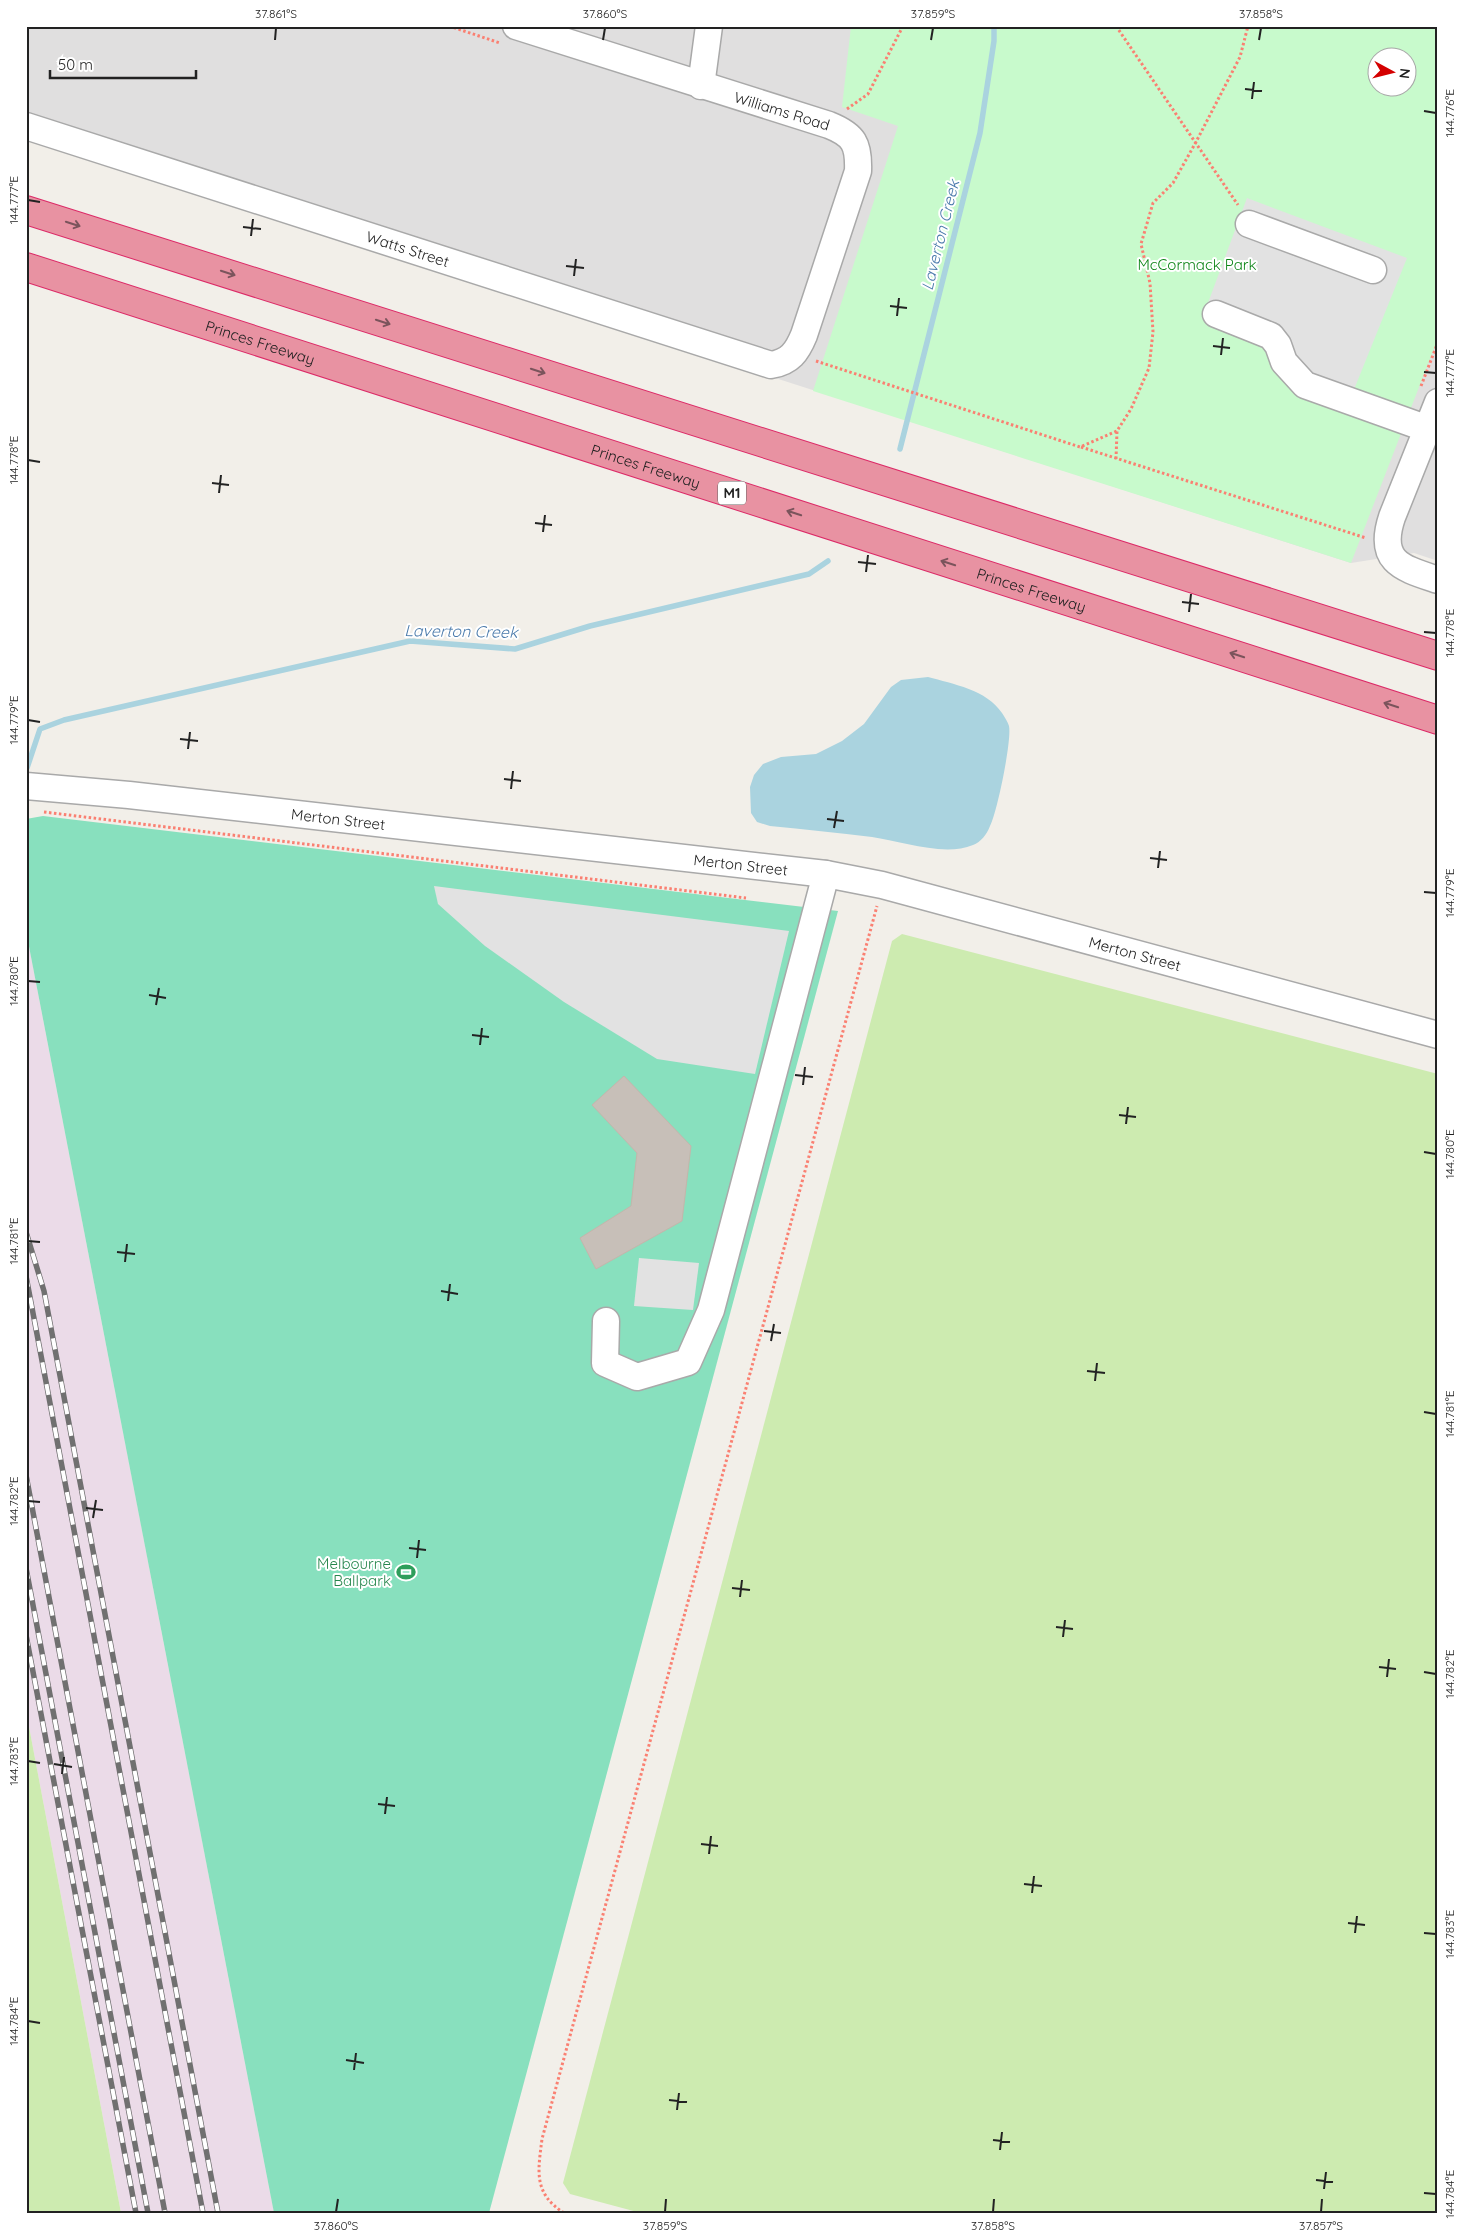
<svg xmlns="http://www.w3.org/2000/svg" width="1464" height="2239" font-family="Quicksand,sans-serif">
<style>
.residential{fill:#e0dfdf;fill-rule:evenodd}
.industrial{fill:#ebdbe8}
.grass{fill:#cdebb0}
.park{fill:#c8facc;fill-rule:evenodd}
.pitch{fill:#88e0be}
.parking{fill:#e2e2e2}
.water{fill:#aad3df}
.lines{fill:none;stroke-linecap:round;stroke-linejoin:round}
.stream{stroke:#aad3df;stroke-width:5.5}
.building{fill:#c7bfb8;stroke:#c4b6ab}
.minor-casing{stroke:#a9a9a9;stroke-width:29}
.highway-casing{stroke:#dc2a67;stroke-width:30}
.path{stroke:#fa8072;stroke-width:3;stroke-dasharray:2.5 2.5;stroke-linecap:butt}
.minor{stroke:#fff;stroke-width:26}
.highway{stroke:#e892a2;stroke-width:28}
.rail-casing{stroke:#707070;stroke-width:5.5}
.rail{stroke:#fff;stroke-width:4;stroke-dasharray:11;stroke-linecap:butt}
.oneway{stroke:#7b545c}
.ticks{fill:none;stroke:#222;stroke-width:2}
.labels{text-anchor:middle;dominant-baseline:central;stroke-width:4;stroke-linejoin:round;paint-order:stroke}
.shield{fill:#fff;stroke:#646464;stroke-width:1}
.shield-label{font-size:14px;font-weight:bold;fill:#222}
.street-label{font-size:15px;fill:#222;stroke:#fff}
.park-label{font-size:15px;fill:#0c8416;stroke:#fff}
.leisure-label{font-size:15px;fill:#27864d;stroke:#fff;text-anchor:end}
.water-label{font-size:16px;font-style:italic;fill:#4a7aab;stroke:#fff}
.neatline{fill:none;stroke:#222;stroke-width:2}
.ticks-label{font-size:12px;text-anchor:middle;fill:#222}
</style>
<rect width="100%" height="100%" fill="#f2efe9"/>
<path class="residential" d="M26,26H1438V561L1414,553L1351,563L26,137ZM1376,58H1406V88H1376Z"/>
<path class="industrial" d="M26,931L274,2213H121L26,1711Z"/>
<g class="grass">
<path d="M902,934L1438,1074V2213H641L570,2194L563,2183L892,941Z"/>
<path d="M26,1711L121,2213H26Z"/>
</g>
<path class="park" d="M851,26H1438V338L1351,563L813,391L898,126L842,107ZM1376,58H1406V88H1376Z"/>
<path class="pitch" d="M43,816L838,911L489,2213H274L26,931V819Z"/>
<g class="parking">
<path d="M1247,198L1407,258L1353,392L1278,367L1269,343L1202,319Z"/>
<path d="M434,886L789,931L755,1074L657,1059L564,1002L485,946L438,904Z"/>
<path d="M639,1258L699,1263L693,1310L634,1306Z"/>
</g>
<path class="water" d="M928,677C953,684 987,690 1002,713C1004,716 1008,722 1009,726C1012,740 997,813 990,826C987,834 981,842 973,845C944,857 901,841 872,837C838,833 804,829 770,826L757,822L751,813L750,787L754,775L763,764L781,757L816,754L842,741L864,724L891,687L901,680Z"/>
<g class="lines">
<g class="stream">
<path d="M900,449L980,133L994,41V26"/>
<path d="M27,768L40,729L64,720L410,641L515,649L590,626L809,574L828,561"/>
</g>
</g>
<path class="building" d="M624,1076L691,1146L682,1221L596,1269L580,1238L631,1206L637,1153L592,1105Z"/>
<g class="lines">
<g class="minor-casing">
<g id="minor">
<path d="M701,86L709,26"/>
<path id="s1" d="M26,126L771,365C790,362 797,352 804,335L858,171C859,144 854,135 829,125L516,26"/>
<path d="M1249,224L1373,270"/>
<path d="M1216,314L1271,336L1278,345L1284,362L1305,385L1428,429"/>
<path d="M1438,402L1392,517C1377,562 1402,568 1438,580"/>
<path id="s2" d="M26,786L129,795L826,874L882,885L1438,1035"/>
<path d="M606,1321L605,1363L637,1377L688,1362L711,1310L826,874"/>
</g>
</g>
<g class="highway-casing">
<g id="highway">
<path d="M26,210L1438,656"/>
<path id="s3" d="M26,267L1438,720"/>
</g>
</g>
<g class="path">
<path d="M449,26L500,43"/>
<path d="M1116,26L1238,205"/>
<path d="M847,109L868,94L903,26"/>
<path d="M816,361L1080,447L1117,431L1131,409L1149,368L1153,332L1150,283L1141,244L1153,203L1173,183L1196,142L1240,57L1248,26"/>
<path d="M1421,386L1438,342"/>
<path d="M1081,447L1366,538"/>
<path d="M1116,459L1117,431"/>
<path d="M44,812L746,898"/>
<path d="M564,2213C533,2193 538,2171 542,2139L877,906"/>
</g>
<use href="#minor" class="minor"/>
<use href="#highway" class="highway"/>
<g class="rail-casing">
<g id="rail">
<path d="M26,1232L44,1291L218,2213"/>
<path d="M26,1276L203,2213"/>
<path d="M26,1475L165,2213"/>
<path d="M26,1568L148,2213"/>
<path d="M26,1635L136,2213"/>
</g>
</g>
<use href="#rail" class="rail"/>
</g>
<defs><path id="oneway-shaft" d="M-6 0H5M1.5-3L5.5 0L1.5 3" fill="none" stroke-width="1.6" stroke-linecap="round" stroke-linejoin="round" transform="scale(1.25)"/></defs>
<g class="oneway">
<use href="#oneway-shaft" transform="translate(73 224) rotate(18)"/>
<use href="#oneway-shaft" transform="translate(228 273) rotate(18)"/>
<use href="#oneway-shaft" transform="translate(383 322) rotate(18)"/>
<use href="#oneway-shaft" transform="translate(538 371) rotate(18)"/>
<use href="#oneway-shaft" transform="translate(794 513) rotate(-162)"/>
<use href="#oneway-shaft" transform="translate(948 563) rotate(-162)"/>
<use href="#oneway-shaft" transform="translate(1237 655) rotate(-162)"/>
<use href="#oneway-shaft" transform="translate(1391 705) rotate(-162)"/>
</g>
<path class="ticks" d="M275,40L276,28M603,40L605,28M931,40L933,28M1259,40L1261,28M1245,89L1262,91M1252,99L1254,82M1424,111L1436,113M28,200L40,202M243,227L261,229M251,236L253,219M566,266L584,268M574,276L576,259M890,306L907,308M897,316L899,298M1213,346L1230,348M1221,355L1223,338M1424,372L1436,373M28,460L40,462M212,483L229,485M219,493L221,475M535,523L552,525M543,532L545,515M858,562L876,564M866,572L868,555M1182,602L1199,604M1189,612L1191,594M1424,632L1436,633M28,720L40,722M180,739L198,741M188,749L190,732M504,779L521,781M511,789L513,771M827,819L844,821M834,828L837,811M1150,858L1167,860M1158,868L1160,851M1424,892L1436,893M28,981L40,982M149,995L166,998M156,1005L159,988M472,1035L489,1037M480,1045L482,1028M795,1075L813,1077M803,1085L805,1067M1119,1115L1136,1117M1126,1124L1128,1107M1424,1152L1436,1154M28,1241L40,1242M117,1252L135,1254M125,1262L127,1244M441,1291L458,1294M448,1301L450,1284M764,1331L781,1333M771,1341L774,1324M1087,1371L1105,1373M1095,1381L1097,1363M1424,1412L1436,1414M28,1501L40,1502M86,1508L103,1510M93,1518L96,1500M409,1548L426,1550M417,1558L419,1540M732,1588L750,1590M740,1597L742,1580M1056,1627L1073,1629M1063,1637L1065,1620M1379,1667L1396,1669M1424,1672L1436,1674M1387,1677L1389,1659M28,1761L40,1763M54,1764L72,1767M62,1774L64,1757M378,1804L395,1806M385,1814L387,1797M701,1844L718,1846M709,1854L711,1836M1024,1884L1042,1886M1032,1893L1034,1876M1348,1923L1365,1925M1355,1933L1357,1916M1424,1933L1436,1934M28,2021L40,2023M346,2060L364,2063M354,2070L356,2053M669,2100L687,2102M677,2110L679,2093M993,2140L1010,2142M1000,2150L1002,2132M1316,2180L1333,2182M1324,2189L1326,2172M1424,2193L1436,2194M336,2212L338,2199M665,2212L666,2199M993,2212L994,2199M1321,2212L1322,2199"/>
<defs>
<g id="stadium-bare" transform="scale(1.5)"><path d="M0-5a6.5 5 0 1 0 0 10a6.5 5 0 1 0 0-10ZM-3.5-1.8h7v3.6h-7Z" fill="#2e9e5b" stroke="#fff" stroke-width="2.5" paint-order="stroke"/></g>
</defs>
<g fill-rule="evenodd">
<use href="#stadium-bare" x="406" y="1572"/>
</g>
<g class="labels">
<rect class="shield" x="718" y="481.5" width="28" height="23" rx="4"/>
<g class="shield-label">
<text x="732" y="493">M1</text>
</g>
<g class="street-label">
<text transform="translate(782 111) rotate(17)">Williams Road</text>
<text stroke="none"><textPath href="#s1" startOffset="401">Watts Street</textPath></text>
<text stroke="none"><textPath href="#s3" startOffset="246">Princes Freeway</textPath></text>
<text stroke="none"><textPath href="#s3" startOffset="651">Princes Freeway</textPath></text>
<text stroke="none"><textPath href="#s3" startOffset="1056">Princes Freeway</textPath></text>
<text stroke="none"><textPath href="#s2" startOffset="314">Merton Street</textPath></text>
<text stroke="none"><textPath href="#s2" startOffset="719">Merton Street</textPath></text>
<text stroke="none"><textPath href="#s2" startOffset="1124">Merton Street</textPath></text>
</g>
<g class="park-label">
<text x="1197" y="264">McCormack Park</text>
</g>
<g class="leisure-label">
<text x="391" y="1563">Melbourne<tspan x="391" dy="17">Ballpark</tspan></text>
</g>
<g class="water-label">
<text transform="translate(940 235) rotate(-76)">Laverton Creek</text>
<text transform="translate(461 631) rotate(1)">Laverton Creek</text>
</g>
</g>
<rect width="1464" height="2239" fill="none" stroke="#ffffff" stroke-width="55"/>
<g transform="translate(1392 72) rotate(97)"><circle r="24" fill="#ffffff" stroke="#a7a7a7"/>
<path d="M0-4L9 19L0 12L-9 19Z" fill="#d40000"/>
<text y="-8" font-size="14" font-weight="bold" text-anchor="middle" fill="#222222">N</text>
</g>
<path d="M50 70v8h146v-8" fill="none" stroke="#222222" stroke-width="2.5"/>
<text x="58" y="70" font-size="15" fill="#222222" stroke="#ffffff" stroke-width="4" paint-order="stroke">50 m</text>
<rect x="28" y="28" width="1408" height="2184" class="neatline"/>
<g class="ticks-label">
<text x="276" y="18">37.861°S</text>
<text x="605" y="18">37.860°S</text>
<text x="933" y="18">37.859°S</text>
<text x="1261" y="18">37.858°S</text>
<text transform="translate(1450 113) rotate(-90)" y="4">144.776°E</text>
<text transform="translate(14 200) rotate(-90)" y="4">144.777°E</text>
<text transform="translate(1450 373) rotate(-90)" y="4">144.777°E</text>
<text transform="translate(14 460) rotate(-90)" y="4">144.778°E</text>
<text transform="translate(1450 633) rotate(-90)" y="4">144.778°E</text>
<text transform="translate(14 720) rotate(-90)" y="4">144.779°E</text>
<text transform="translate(1450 893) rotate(-90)" y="4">144.779°E</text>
<text transform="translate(14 981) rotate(-90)" y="4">144.780°E</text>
<text transform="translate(1450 1154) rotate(-90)" y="4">144.780°E</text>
<text transform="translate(14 1241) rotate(-90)" y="4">144.781°E</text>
<text transform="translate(1450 1414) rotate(-90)" y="4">144.781°E</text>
<text transform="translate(14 1501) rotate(-90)" y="4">144.782°E</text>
<text transform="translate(1450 1674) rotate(-90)" y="4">144.782°E</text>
<text transform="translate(14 1761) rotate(-90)" y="4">144.783°E</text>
<text transform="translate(1450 1934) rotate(-90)" y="4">144.783°E</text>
<text transform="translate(14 2021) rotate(-90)" y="4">144.784°E</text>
<text transform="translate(1450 2194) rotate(-90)" y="4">144.784°E</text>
<text x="336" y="2230">37.860°S</text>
<text x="665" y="2230">37.859°S</text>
<text x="993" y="2230">37.858°S</text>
<text x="1321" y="2230">37.857°S</text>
</g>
</svg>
